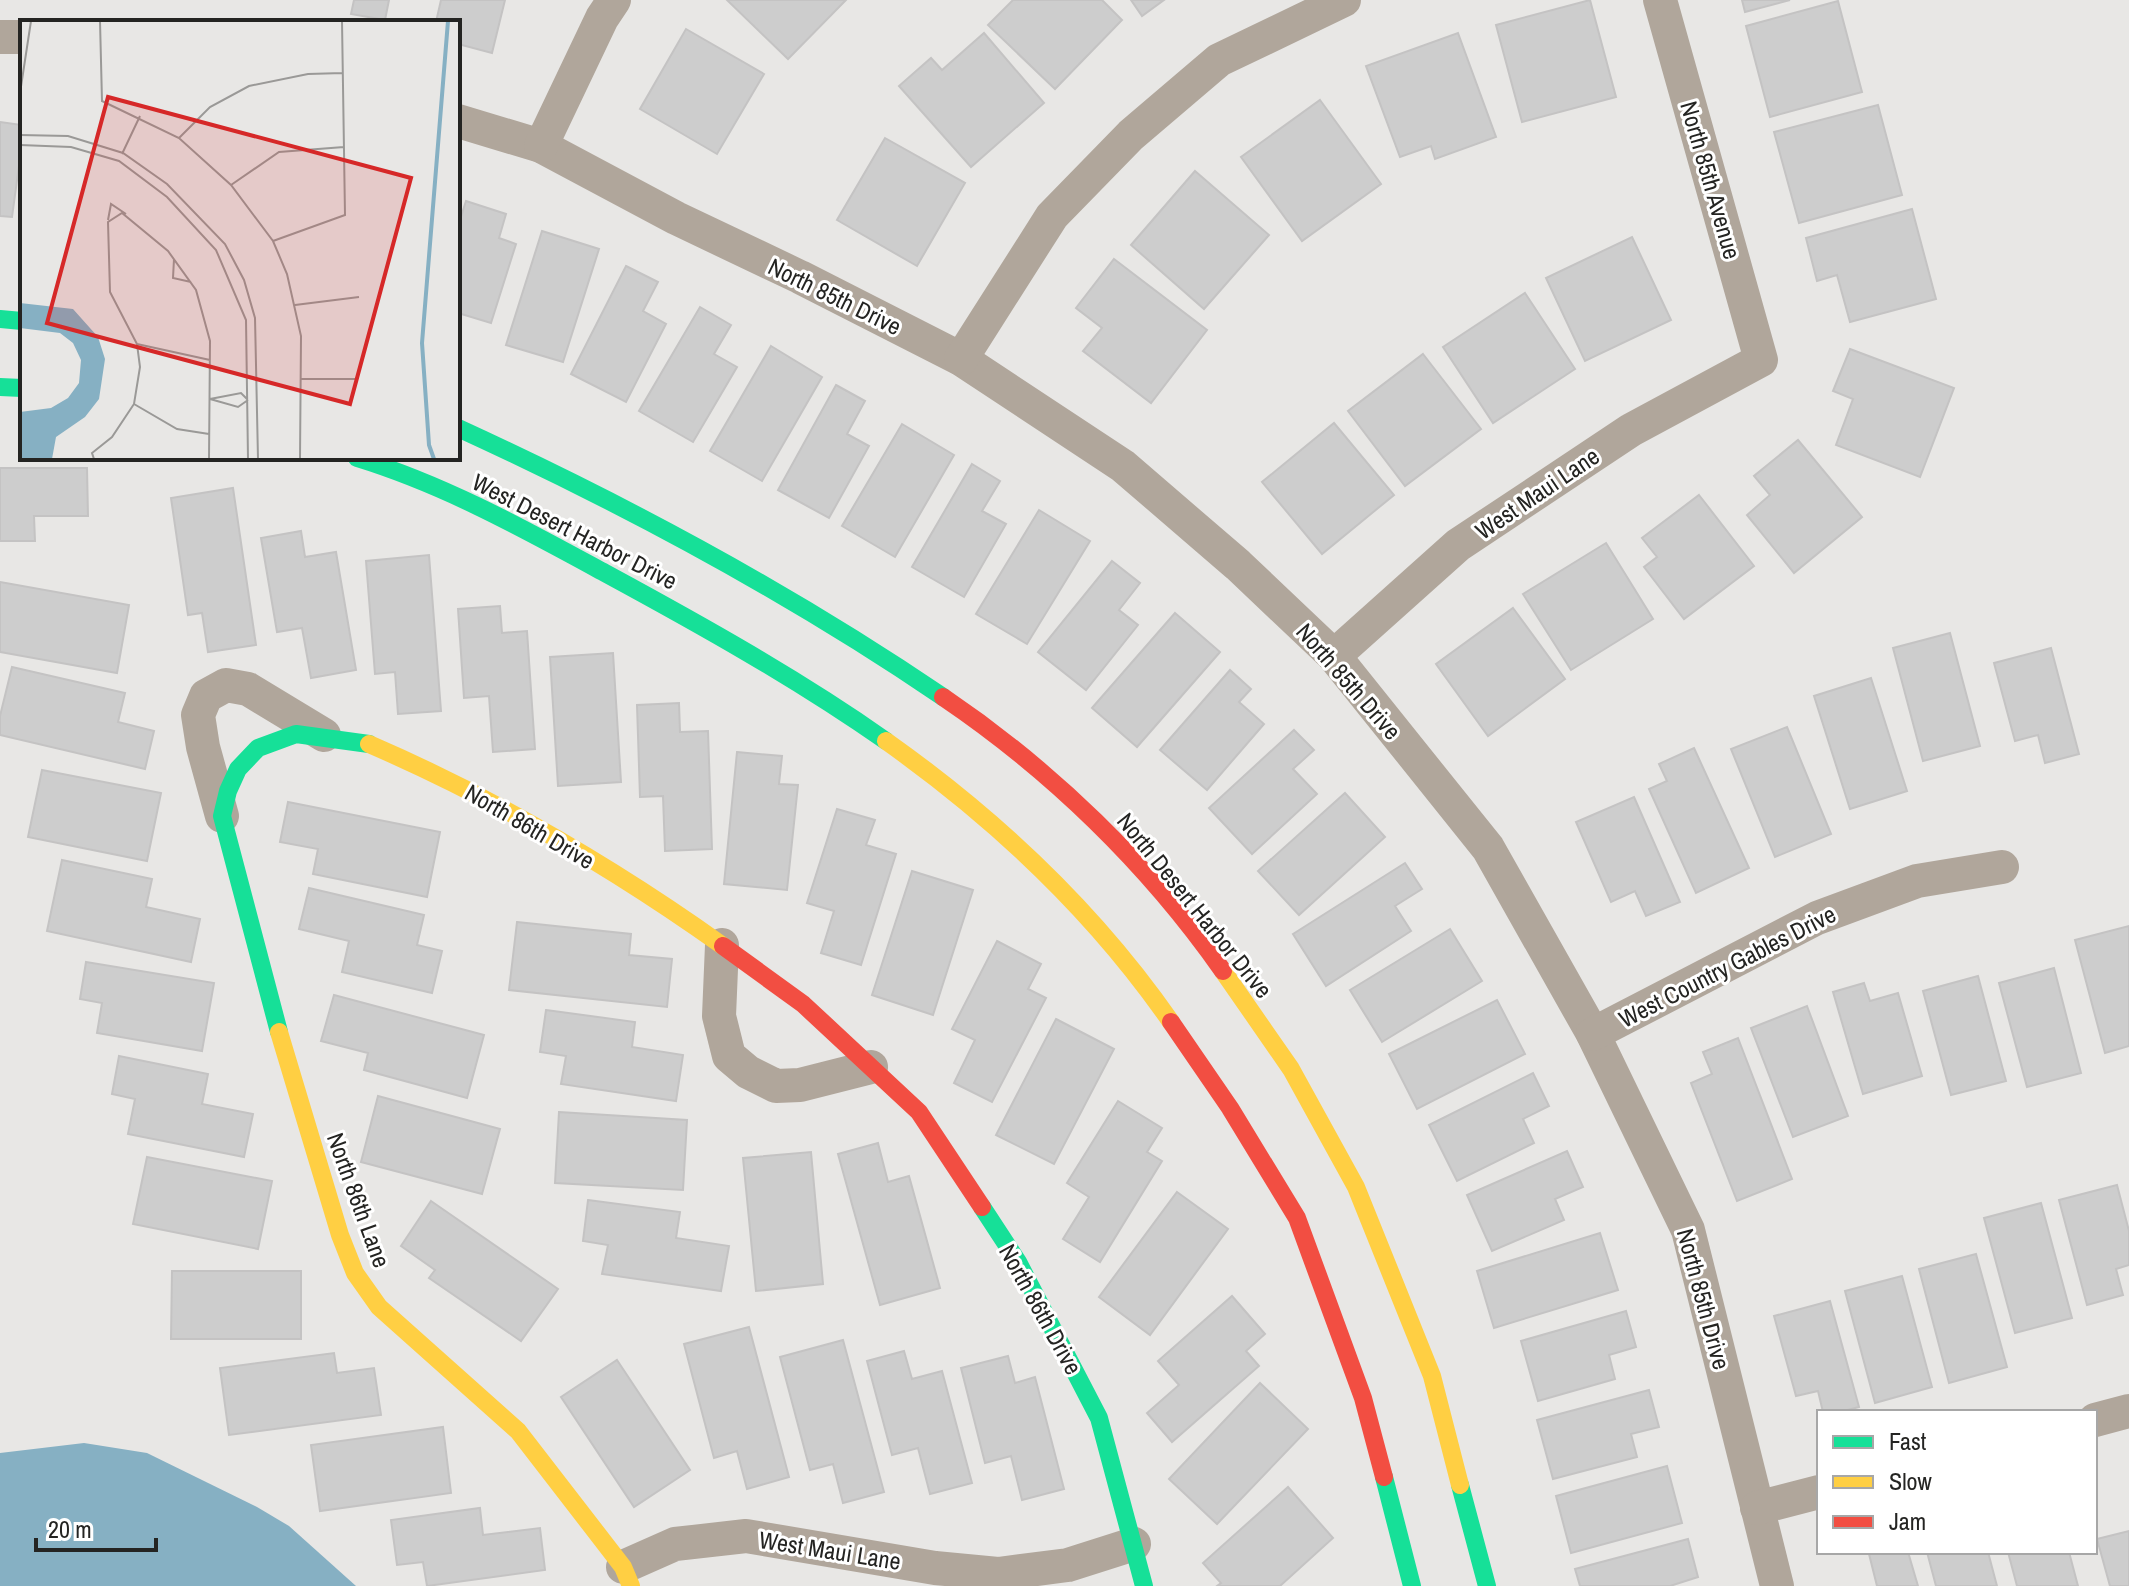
<svg xmlns="http://www.w3.org/2000/svg" width="2129" height="1586" font-family="'Archivo Narrow',sans-serif">
<style>
.water{fill:#86b0c3}
.building{fill:#cdcdcd;stroke:#c4c3c3;stroke-width:2}
.lines{fill:none;stroke-linecap:round;stroke-linejoin:round}
.street{stroke:#b0a69b;stroke-width:34}
.fast{stroke:#16e098;stroke-width:18}
.slow{stroke:#ffcf43;stroke-width:18}
.jam{stroke:#f24e42;stroke-width:18}
.labels{text-anchor:middle;dominant-baseline:central;stroke-width:6;stroke-linejoin:round;paint-order:stroke}
.street-label{font-size:24px;fill:#242422;stroke:#fff}
.inset-river{fill:none;stroke:#86b0c3;stroke-width:4}
.inset-road{fill:none;stroke:#9a9997;stroke-width:2}
.view{fill:#d62828;fill-opacity:0.15;stroke:#d62828;stroke-width:4}
.inset-edge{fill:none;stroke:#242422;stroke-width:4}
</style>
<rect width="100%" height="100%" fill="#e8e7e5"/>
<path class="water" d="M84,1443L147,1453L257,1507L289,1526L356,1586H0V1453Z"/>
<g class="building">
<path d="M354,0H389L385,20L351,14Z"/>
<path d="M441,0H505L492,53L458,44V22H436Z"/>
<path d="M727,0H846L788,59Z"/>
<path d="M1013,0H1102L1122,20L1055,89L988,25Z"/>
<path d="M1131,0H1164L1142,16Z"/>
<path d="M1590,0L1616,97L1522,122L1496,25Z"/>
<path d="M1742,0H1790L1745,12Z"/>
<path d="M1838,1L1862,92L1770,117L1746,26Z"/>
<path d="M686,29L764,74L717,154L640,109Z"/>
<path d="M984,33L1044,103L971,167L899,86L931,58L942,70Z"/>
<path d="M1458,33L1496,137L1435,159L1431,146L1400,157L1366,66Z"/>
<path d="M1320,100L1381,184L1302,241L1241,157Z"/>
<path d="M1878,105L1902,195L1799,223L1774,132Z"/>
<path d="M0,122L22,125V144L12,217L0,216Z"/>
<path d="M885,138L965,183L917,266L837,220Z"/>
<path d="M1195,171L1269,235L1204,309L1131,245Z"/>
<path d="M466,201L506,214L499,238L516,244L491,323L458,313V226Z"/>
<path d="M1912,209L1936,299L1850,322L1837,275L1817,281L1806,238Z"/>
<path d="M542,231L599,249L563,362L506,345Z"/>
<path d="M1632,237L1671,320L1585,361L1546,278Z"/>
<path d="M1114,259L1207,330L1151,403L1083,351L1102,328L1076,308Z"/>
<path d="M626,266L658,282L643,311L666,324L626,402L571,374Z"/>
<path d="M1525,293L1575,369L1493,423L1443,347Z"/>
<path d="M700,307L731,325L714,354L737,367L693,442L639,411Z"/>
<path d="M771,346L822,377L762,481L710,451Z"/>
<path d="M1850,349L1954,388L1920,477L1836,445L1853,399L1833,391Z"/>
<path d="M1423,354L1481,429L1405,486L1348,411Z"/>
<path d="M836,385L865,401L847,434L869,446L829,518L778,490Z"/>
<path d="M1334,423L1394,495L1322,554L1262,482Z"/>
<path d="M902,424L954,455L895,557L842,526Z"/>
<path d="M1798,440L1862,517L1794,573L1747,515L1770,495L1754,476Z"/>
<path d="M972,464L1000,481L982,511L1006,524L964,597L912,567Z"/>
<path d="M0,468H87L88,516H34L35,541H0Z"/>
<path d="M233,488L256,645L208,652L202,613L188,615L171,498Z"/>
<path d="M1699,495L1754,566L1684,619L1644,567L1657,557L1642,538Z"/>
<path d="M1039,510L1090,541L1027,644L976,614Z"/>
<path d="M301,531L305,557L336,552L356,670L311,678L302,628L277,632L261,538Z"/>
<path d="M1606,543L1653,619L1571,670L1523,594Z"/>
<path d="M429,555L441,711L398,714L395,672L375,674L366,561Z"/>
<path d="M1112,561L1140,583L1119,610L1138,625L1086,690L1038,652Z"/>
<path d="M0,582L129,605L117,673L0,652Z"/>
<path d="M500,606L502,633L527,631L535,749L493,752L489,696L464,698L458,609Z"/>
<path d="M1513,608L1565,679L1488,736L1436,664Z"/>
<path d="M1175,613L1220,652L1137,747L1092,708Z"/>
<path d="M1950,633L1980,746L1923,761L1893,648Z"/>
<path d="M2051,648L2079,754L2045,763L2038,735L2015,741L1994,663Z"/>
<path d="M613,653L621,782L558,786L550,657Z"/>
<path d="M12,667L125,693L118,722L154,731L145,769L0,735V716Z"/>
<path d="M1230,670L1251,689L1239,702L1264,724L1207,790L1160,750Z"/>
<path d="M1871,678L1907,791L1850,809L1814,696Z"/>
<path d="M679,703L680,732L708,731L712,849L665,851L663,796L640,797L637,705Z"/>
<path d="M1787,727L1831,834L1775,857L1731,749Z"/>
<path d="M1294,730L1314,750L1293,769L1317,794L1252,854L1209,808Z"/>
<path d="M1694,748L1749,868L1696,893L1649,789L1667,781L1659,764Z"/>
<path d="M737,752L782,756L779,784L798,785L787,890L724,884Z"/>
<path d="M42,770L161,793L147,861L28,837Z"/>
<path d="M1345,793L1385,837L1299,915L1258,871Z"/>
<path d="M1634,797L1680,902L1646,916L1635,891L1611,902L1576,822Z"/>
<path d="M288,802L440,832L427,897L313,874L318,849L280,842Z"/>
<path d="M837,809L875,820L866,845L896,854L861,965L821,953L834,911L807,903Z"/>
<path d="M62,860L152,879L146,907L200,919L191,962L47,931Z"/>
<path d="M1405,863L1422,889L1395,906L1411,931L1326,986L1293,934Z"/>
<path d="M912,871L973,890L933,1015L872,995Z"/>
<path d="M309,888L424,915L417,945L442,951L432,993L342,972L349,941L299,929Z"/>
<path d="M517,922L631,934L629,955L672,959L667,1007L509,990Z"/>
<path d="M2129,926V1046L2105,1053L2075,940Z"/>
<path d="M1450,929L1482,981L1382,1042L1350,990Z"/>
<path d="M997,941L1041,964L1028,989L1046,998L992,1102L954,1083L975,1040L952,1029Z"/>
<path d="M86,962L214,983L202,1051L97,1033L102,1003L80,999Z"/>
<path d="M2054,968L2081,1073L2027,1087L1999,983Z"/>
<path d="M1978,976L2006,1081L1951,1095L1923,991Z"/>
<path d="M1864,983L1870,1001L1898,993L1922,1076L1863,1094L1833,992Z"/>
<path d="M334,995L484,1035L467,1098L364,1070L368,1053L321,1041Z"/>
<path d="M1497,1000L1525,1054L1417,1109L1389,1054Z"/>
<path d="M1807,1006L1848,1116L1793,1137L1751,1028Z"/>
<path d="M546,1010L635,1022L632,1047L683,1055L676,1101L561,1084L566,1056L540,1052Z"/>
<path d="M1056,1019L1114,1049L1054,1164L996,1135Z"/>
<path d="M1738,1038L1792,1179L1737,1201L1691,1083L1712,1074L1703,1052Z"/>
<path d="M119,1056L208,1074L202,1104L253,1114L244,1157L128,1134L135,1099L112,1094Z"/>
<path d="M1533,1073L1549,1106L1523,1119L1534,1143L1457,1181L1429,1125Z"/>
<path d="M378,1096L500,1129L482,1194L361,1162Z"/>
<path d="M1118,1101L1162,1128L1147,1152L1162,1161L1100,1262L1063,1239L1089,1197L1067,1183Z"/>
<path d="M559,1112L687,1120L683,1190L555,1183Z"/>
<path d="M878,1143L888,1182L909,1176L940,1288L880,1305L838,1154Z"/>
<path d="M1567,1151L1583,1187L1555,1199L1564,1220L1492,1251L1467,1195Z"/>
<path d="M811,1152L823,1284L756,1291L743,1158Z"/>
<path d="M147,1157L272,1181L258,1249L133,1224Z"/>
<path d="M2117,1185L2129,1231V1265L2116,1269L2123,1295L2087,1305L2059,1200Z"/>
<path d="M1177,1192L1228,1229L1150,1335L1099,1297Z"/>
<path d="M588,1200L680,1212L676,1238L729,1246L721,1291L602,1274L608,1245L583,1241Z"/>
<path d="M431,1201L558,1289L521,1341L429,1278L435,1270L401,1246Z"/>
<path d="M2041,1203L2072,1318L2015,1333L1984,1218Z"/>
<path d="M1600,1233L1618,1290L1494,1328L1477,1271Z"/>
<path d="M1976,1254L2007,1367L1949,1383L1919,1269Z"/>
<path d="M172,1271H301V1339H171Z"/>
<path d="M1902,1276L1932,1387L1875,1403L1845,1291Z"/>
<path d="M1232,1296L1265,1334L1246,1351L1259,1366L1172,1442L1147,1413L1179,1385L1158,1361Z"/>
<path d="M1830,1301L1859,1407L1840,1412H1823L1818,1391L1796,1396L1774,1316Z"/>
<path d="M1626,1311L1636,1347L1609,1355L1615,1379L1538,1401L1521,1341Z"/>
<path d="M749,1327L789,1477L747,1489L737,1451L714,1458L684,1344Z"/>
<path d="M843,1340L884,1492L843,1503L833,1464L810,1470L780,1357Z"/>
<path d="M904,1351L912,1379L942,1371L972,1483L930,1494L918,1448L892,1455L867,1361Z"/>
<path d="M334,1353L337,1373L374,1368L381,1415L229,1435L220,1368Z"/>
<path d="M1008,1356L1015,1383L1035,1377L1064,1489L1022,1500L1011,1456L985,1463L961,1368Z"/>
<path d="M617,1360L690,1470L634,1507L561,1397Z"/>
<path d="M1260,1383L1308,1429L1217,1524L1169,1479Z"/>
<path d="M1649,1390L1659,1427L1631,1434L1637,1457L1553,1479L1537,1420Z"/>
<path d="M443,1427L451,1493L320,1511L311,1445Z"/>
<path d="M1667,1466L1682,1523L1571,1553L1556,1496Z"/>
<path d="M1288,1487L1333,1538L1280,1586H1217L1221,1583L1203,1563Z"/>
<path d="M480,1508L483,1535L540,1528L545,1570L427,1586L423,1562L397,1565L391,1520Z"/>
<path d="M2129,1531V1586H2110L2097,1539Z"/>
<path d="M1688,1539L1698,1577L1670,1586H1580L1575,1569Z"/>
<path d="M1878,1552H1908L1918,1586H1877L1869,1554Z"/>
<path d="M1927,1552H1988L1997,1586H1936Z"/>
<path d="M2008,1552H2069L2078,1586H2017Z"/>
</g>
<g class="lines">
<g class="street">
<path d="M0,37H22"/>
<path d="M458,121L541,146L676,218L800,277L961,359L1123,466L1238,565L1334,656L1488,848L1593,1034L1688,1230L1777,1586"/>
<path d="M541,146L602,18L614,0"/>
<path d="M961,359L1052,216L1131,135L1219,60L1344,0"/>
<path d="M1334,656L1458,545L1631,430L1761,360L1660,0"/>
<path d="M222,816L203,747L198,715L206,696L226,685L248,689L324,735"/>
<path d="M722,945L719,1016L729,1056L748,1072L776,1086L800,1085L871,1067"/>
<path d="M1593,1034L1817,918L1917,881L2002,867"/>
<path d="M2095,1420L2129,1411"/>
<path d="M1757,1508L1819,1492"/>
<path d="M623,1567L675,1544L746,1536L935,1568L998,1574L1068,1565L1134,1544"/>
</g>
<g class="fast">
<path d="M0,319L22,321"/>
<path d="M0,387L22,388"/>
<path d="M458,428C626,505 790,593 943,697"/>
<path d="M357,458C445,485 524,529 605,573C701,625 796,678 886,741"/>
<path d="M279,1032L222,816L228,791L238,769L258,748L296,734L369,744"/>
<path d="M982,1207L1018,1262L1099,1418L1144,1586"/>
<path d="M1384,1477L1412,1586"/>
<path d="M1460,1485L1487,1586"/>
</g>
<g class="slow">
<path d="M886,741C996,819 1094,911 1171,1022"/>
<path d="M369,744C494,798 612,867 723,946"/>
<path d="M1223,971L1291,1069L1356,1187L1432,1376L1460,1485"/>
<path d="M279,1032L340,1235L355,1273L379,1307L518,1431L623,1567L631,1586"/>
</g>
<g class="jam">
<path d="M943,697C1051,770 1148,864 1223,971"/>
<path d="M723,946L803,1004L919,1112L982,1207"/>
<path d="M1171,1022L1230,1108L1297,1218L1363,1398L1384,1477"/>
</g>
</g>
<g class="labels">
<g class="street-label">
<text transform="translate(1711 180) rotate(74)">North 85th Avenue</text>
<text transform="translate(835 296) rotate(26)">North 85th Drive</text>
<text transform="translate(1537 493) rotate(-34)">West Maui Lane</text>
<text transform="translate(575 531) rotate(27)">West Desert Harbor Drive</text>
<text transform="translate(1349 681) rotate(49)">North 85th Drive</text>
<text transform="translate(530 826) rotate(30)">North 86th Drive</text>
<text transform="translate(1195 905) rotate(51)">North Desert Harbor Drive</text>
<text transform="translate(1727 966) rotate(-27)">West Country Gables Drive</text>
<text transform="translate(359 1200) rotate(70)">North 86th Lane</text>
<text transform="translate(1704 1299) rotate(75)">North 85th Drive</text>
<text transform="translate(1041 1309) rotate(61)">North 86th Drive</text>
<text transform="translate(830 1550) rotate(9)">West Maui Lane</text>
</g>
</g>
<g transform="translate(20 20)">
<rect width="440" height="440" fill="#e8e7e5"/>
<path d="M0,283L53,289L78,317L85,339L79,379L65,397L36,417L32,439H0V392L31,388L48,378L59,363L61,340L53,323L40,313L0,308Z" fill="#86b0c3"/>
<path class="inset-river" d="M414,439L409,425L402,323L428,1"/>
<path class="inset-road" d="M80,1L82,81L159,118L211,165L253,221L267,254L281,316L280,439M0,73L11,1M0,115L48,116L103,133L147,164L205,224L224,260L235,298L238,439M159,118L190,87L229,66L288,54L323,53M0,125L51,127L99,141L147,177L196,230L226,300L228,439M0,129V158M102,134L120,96M211,165L259,132L324,127M88,200L91,184L106,194M253,221L325,195L322,1M154,239L153,258L171,262M275,285L339,277M117,324L190,340M280,359H337M190,379L218,387L228,380M190,379L221,373L227,379M114,384L157,409L189,414M74,439L72,433L92,417L114,384L120,347L117,324L90,272L88,202L102,193L148,231L176,270L190,321L189,439"/>
<path class="view" d="M88,77L391,158L330,384L27,303Z"/>
<rect width="440" height="440" class="inset-edge"/>
</g>
<rect x="1817" y="1410" width="280" height="144" fill="#ffffff" stroke="#a7a7a7" stroke-width="2"/>
<rect x="1833" y="1436" width="40" height="12" fill="#16e098" stroke="#a7a7a7" stroke-width="2"/>
<text x="1889" y="1450" font-size="24" fill="#242422">Fast</text>
<rect x="1833" y="1476" width="40" height="12" fill="#ffcf43" stroke="#a7a7a7" stroke-width="2"/>
<text x="1889" y="1490" font-size="24" fill="#242422">Slow</text>
<rect x="1833" y="1516" width="40" height="12" fill="#f24e42" stroke="#a7a7a7" stroke-width="2"/>
<text x="1889" y="1530" font-size="24" fill="#242422">Jam</text>
<path d="M36 1538v12h120v-12" fill="none" stroke="#242422" stroke-width="4"/>
<text x="48" y="1538" font-size="24" fill="#242422" stroke="#ffffff" stroke-width="6" paint-order="stroke">20 m</text>
</svg>
